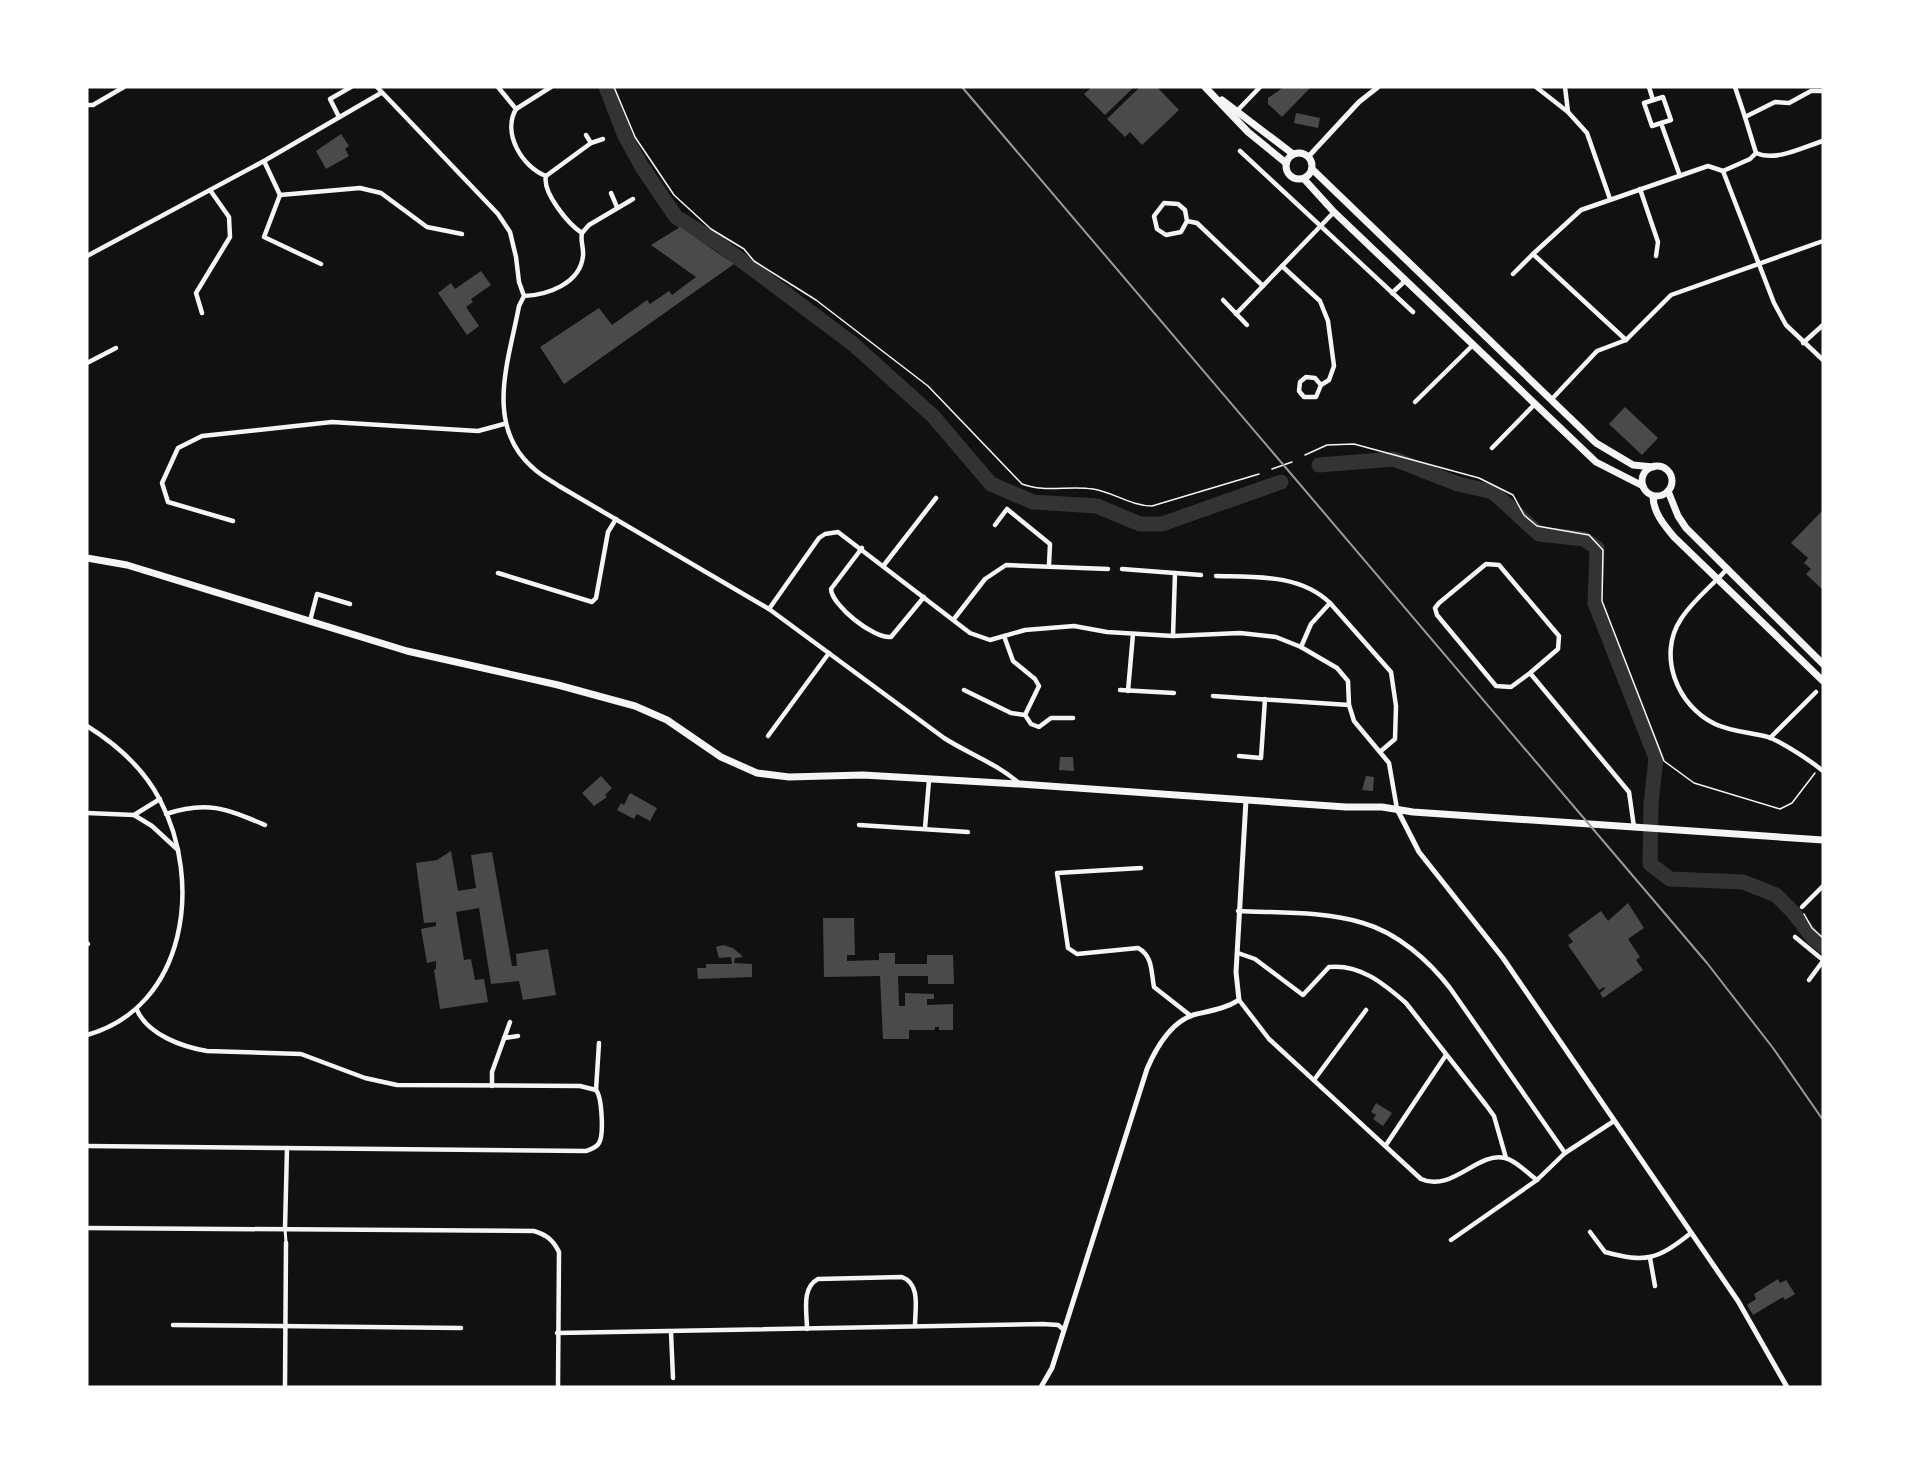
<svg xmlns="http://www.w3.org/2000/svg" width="1910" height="1474" font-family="'Space Grotesk',sans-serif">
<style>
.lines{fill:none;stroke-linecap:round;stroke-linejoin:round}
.river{stroke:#333;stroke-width:15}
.building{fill:#4a4a4a}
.path{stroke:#f5f5f5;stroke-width:1.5}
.pedestrian{stroke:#f5f5f5;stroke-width:3}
.minor{stroke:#f5f5f5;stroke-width:4.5}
.tertiary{stroke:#f5f5f5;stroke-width:5}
.primary{stroke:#f5f5f5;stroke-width:7}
.rail{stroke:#9a9a9a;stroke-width:2}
</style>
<rect width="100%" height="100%" fill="#111"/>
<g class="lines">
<g class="river">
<path d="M606,87L625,136L642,167L676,217L718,243L853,344L933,416L991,484L1033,502L1097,506L1140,524H1162L1281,482"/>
<path d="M1319,465L1394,459L1458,484L1493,492L1539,534L1584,539L1597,548L1595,603L1656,758L1651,804L1650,864L1670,879L1743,882L1776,895L1793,912L1813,938L1823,946"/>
</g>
</g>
<g class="building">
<path d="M1092,87H1134L1105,115L1084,94Z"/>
<path d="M1140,87H1157L1179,110L1142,145L1130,132L1125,137L1107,119Z"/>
<path d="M1284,87H1311L1282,117L1268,104V98Z"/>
<path d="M1296,113L1320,118L1318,128L1294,123Z"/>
<path d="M341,134L349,146L345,149L349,156L326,169L316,151Z"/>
<path d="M680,227L734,264L564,384L540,347L599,308L612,325L647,300L650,304L669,291L672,295L696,277L651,245Z"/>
<path d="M481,271L491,285L471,299L473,302L466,307L479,326L467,335L438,293L451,283L455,289Z"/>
<path d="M1625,407L1658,438L1642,455L1609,424Z"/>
<path d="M1823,510V590L1806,574L1811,569L1804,563L1808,558L1791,543Z"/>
<path d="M1060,757H1073L1074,771L1059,770Z"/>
<path d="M601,776L612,788L605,795L607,797L594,806L582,793Z"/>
<path d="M1366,776L1374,777L1373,791L1362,790Z"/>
<path d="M630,793L657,808L650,821L637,814L634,819L617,810L621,803L624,805Z"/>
<path d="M451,851L458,891L476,888L471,855L492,852L512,966H517L516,954L548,949L556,995L523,1000L519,981L491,984L479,908L456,912L464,960L471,959L475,980L484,979L488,1002L440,1009L434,970L436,969V961L427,963L421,929L436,926V922L424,923L416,863L437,860Z"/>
<path d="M1628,903L1644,928L1628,939L1640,957L1636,960L1643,970L1603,998L1600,993L1605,989L1604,987L1599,990L1568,945L1573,942L1568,935L1601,911L1608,921Z"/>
<path d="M823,918H854L855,955H847V961L879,960V953H895V964H927V955H953L954,984H928V976H898L899,1006H905V993L934,994V999H927V1005L953,1004V1030H939V1027H935V1030H909V1039H883L880,976L824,977Z"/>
<path d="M723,945L733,948L740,954L743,957L735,958L734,963L752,964V977L698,979L697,968H706V964H732L731,957L719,958L716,947Z"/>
<path d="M1376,1103L1392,1113L1383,1126L1373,1119L1376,1115L1371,1112Z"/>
<path d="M1778,1279L1780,1283L1786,1280L1795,1294L1785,1300L1783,1297L1753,1315L1747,1305L1756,1299L1754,1294Z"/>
</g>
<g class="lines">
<g class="path">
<path d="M614,87L635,137L674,195L711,229L744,249L754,261L816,300L928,386L1022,484C1045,493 1069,485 1093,489C1113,492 1131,506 1152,506L1259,474"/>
<path d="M1305,455L1327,445L1354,444L1479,478L1513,495L1524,515L1537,526L1589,535L1603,550L1602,601L1664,761L1694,783L1780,809L1792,803L1815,773"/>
<path d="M1272,469L1292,462"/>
<path d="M1804,914L1812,928L1823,938"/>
</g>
<path class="pedestrian" d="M285,1229L286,1242"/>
<g class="minor">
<path d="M377,87L498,214L510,232L516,257L519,282L524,296L519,306C509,360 484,424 532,467C540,475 550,480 559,486L769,609L944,738C969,754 998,764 1020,784"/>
<path d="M498,87L516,109C502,133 522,167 546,176C542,192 568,224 582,233C580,241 584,248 583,256C580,284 547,295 524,296"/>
<path d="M1536,87L1568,112"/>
<path d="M1565,87L1568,112L1587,133L1610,199"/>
<path d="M1649,87L1653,100"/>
<path d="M1735,87L1745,117"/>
<path d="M1823,91H1811L1789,103L1775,102L1745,117L1756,153C1776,162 1803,147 1823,141"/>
<path d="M87,105H93L124,87"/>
<path d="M516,109L551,87"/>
<path d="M1237,111L1260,87"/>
<path d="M339,117L330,99L351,87"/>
<path d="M1661,123L1671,120L1663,97L1644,103L1652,126L1661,123L1680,176"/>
<path d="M586,135L591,143"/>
<path d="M1240,151L1413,312"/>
<path d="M264,161L280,195L360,188L381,193L427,227L462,234"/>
<path d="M1723,171L1750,159L1756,153"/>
<path d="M546,176L591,143L603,139"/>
<path d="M1640,189L1658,242L1656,256"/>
<path d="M611,193L617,207"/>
<path d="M280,195L264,237L321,264"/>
<path d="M1187,221L1181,232L1166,235L1157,229L1154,216L1164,203L1178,204L1185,210L1187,221L1197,223L1263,286"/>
<path d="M582,233L589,225L633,199"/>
<path d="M87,256L264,161L381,93"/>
<path d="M1282,266L1320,301L1328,321L1334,366L1329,380L1321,385L1316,397H1304L1299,391L1300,382L1306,377L1315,378L1321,385"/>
<path d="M1513,274L1533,254"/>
<path d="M1392,293L1406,280"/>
<path d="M1223,300L1247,325"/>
<path d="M202,313L196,293L230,237L229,217L210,190"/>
<path d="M1236,314L1334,212"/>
<path d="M1626,340L1533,254L1581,210L1708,166L1723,171L1774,303L1786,325L1823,360"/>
<path d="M1803,343L1823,325"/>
<path d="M87,363L116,348"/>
<path d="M1551,400L1597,351L1626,340L1671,295L1823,241"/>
<path d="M1415,402L1474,344"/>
<path d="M1492,448L1535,404"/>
<path d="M233,521L168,502L162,483L178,448L202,436L332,422L478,431L504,424"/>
<path d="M995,525L1007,509L1050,544L1049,565"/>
<path d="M862,548L831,589C832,606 874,639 891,637L924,597"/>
<path d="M884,565L936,498"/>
<path d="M1728,568C1713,585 1693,600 1681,619C1657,655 1677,706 1715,724C1732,732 1750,732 1768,737C1782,742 1811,761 1823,771"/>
<path d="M1122,569L1201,575"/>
<path d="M498,573L592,602L596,598L608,532L616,519"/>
<path d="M1216,576C1256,577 1300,574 1330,603L1311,624L1301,647"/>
<path d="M1330,603L1391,672L1396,706L1395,739L1381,751"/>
<path d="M769,609L819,538L825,534L838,532L970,633L990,640L1025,630L1074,626L1107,632L1173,636L1240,633L1276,637L1301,647L1337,668L1348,681L1349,705L1354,721L1389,763L1397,809"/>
<path d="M954,619L985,579L1006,565L1108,569"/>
<path d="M310,621L317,594L350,604"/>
<path d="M1004,636L1013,661L1035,679L1039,686L1025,715"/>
<path d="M1173,636L1175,573"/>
<path d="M1530,673L1511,687L1496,686L1437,615L1435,608L1439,603L1486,564L1499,565L1559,636L1558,649L1530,673L1629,792L1634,827"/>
<path d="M964,690L1011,713L1025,715L1031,724L1039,727L1051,718H1073"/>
<path d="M1120,690L1174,693"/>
<path d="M1128,691L1133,634"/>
<path d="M1213,696L1349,705"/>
<path d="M87,726C116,744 144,769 160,800C203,881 187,1007 87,1035"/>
<path d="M768,736L829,653"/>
<path d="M1770,738L1816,692"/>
<path d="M1239,756L1261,758L1265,699"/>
<path d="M87,813L134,815L152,826L178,850"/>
<path d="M166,814C207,800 227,809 265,825"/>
<path d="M134,815L160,799"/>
<path d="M859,825L968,832"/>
<path d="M925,828L929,780"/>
<path d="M1141,868L1057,873L1068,948L1077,954L1138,948C1153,956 1151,972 1154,987L1191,1016"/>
<path d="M1802,907L1823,886"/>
<path d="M1238,911C1278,913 1324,911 1363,923C1398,933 1429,961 1450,988L1565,1153"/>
<path d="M1795,937L1823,960"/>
<path d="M87,943L88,944"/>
<path d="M1238,953L1255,959L1303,995L1329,967C1360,964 1383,983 1406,1003L1486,1105L1494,1116L1506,1158"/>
<path d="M1809,980L1823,961"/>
<path d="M1239,1000L1269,1039L1421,1179C1452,1193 1478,1151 1505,1158C1517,1161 1527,1173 1537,1180"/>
<path d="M137,1010C148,1035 183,1047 207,1051L301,1054L365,1078L397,1085L580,1086L596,1090L599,1043"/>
<path d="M504,1038L518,1036"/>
<path d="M1314,1080L1366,1010"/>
<path d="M492,1086V1072L510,1022"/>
<path d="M1386,1145L1446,1055"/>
<path d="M87,1146L586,1151C591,1149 596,1148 599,1143C604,1135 602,1097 596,1090"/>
<path d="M87,1228L534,1231C547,1235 553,1240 559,1252L558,1387"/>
<path d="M285,1229L287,1148"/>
<path d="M1590,1232L1605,1252C1646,1263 1657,1260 1691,1233"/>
<path d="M1451,1240L1537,1180L1565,1153L1614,1121"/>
<path d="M1650,1258L1655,1286"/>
<path d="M173,1325L461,1328"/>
<path d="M807,1329C807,1312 801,1288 818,1279L902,1277C921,1284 915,1309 915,1326"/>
<path d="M671,1332L673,1378"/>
<path d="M557,1333L1043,1324L1058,1325L1063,1329"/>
<path d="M285,1387L286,1243"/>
</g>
<g class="tertiary">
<path d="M1308,157L1359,102L1378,87"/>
<path d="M1397,809L1419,852L1503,958L1738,1301L1787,1387"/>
<path d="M1041,1387L1052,1368L1147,1069C1156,1048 1170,1023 1193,1015C1209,1011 1225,1009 1239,1000L1236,972L1246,800"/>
</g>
<g class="primary">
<path d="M1205,87L1248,132L1286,163"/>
<path d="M1222,100L1293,154"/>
<circle cx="1299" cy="166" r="13"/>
<path d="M1312,169L1596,443L1633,465L1653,467"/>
<path d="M1304,179L1334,212L1596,462L1643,486"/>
<circle cx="1657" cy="481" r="15"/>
<path d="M1668,491L1678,516L1686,528L1823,664"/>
<path d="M1653,496C1653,512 1664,525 1674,537L1823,681"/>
<path d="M87,558L127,565L407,651L558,685L635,706L667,720L721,757L757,773L789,777L863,775L1020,784L1346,807H1382L1413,812L1823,840"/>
</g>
<path class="rail" d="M962,87L1707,963L1773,1048L1823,1120"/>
</g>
<rect width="1910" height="1474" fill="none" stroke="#ffffff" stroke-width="177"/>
</svg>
